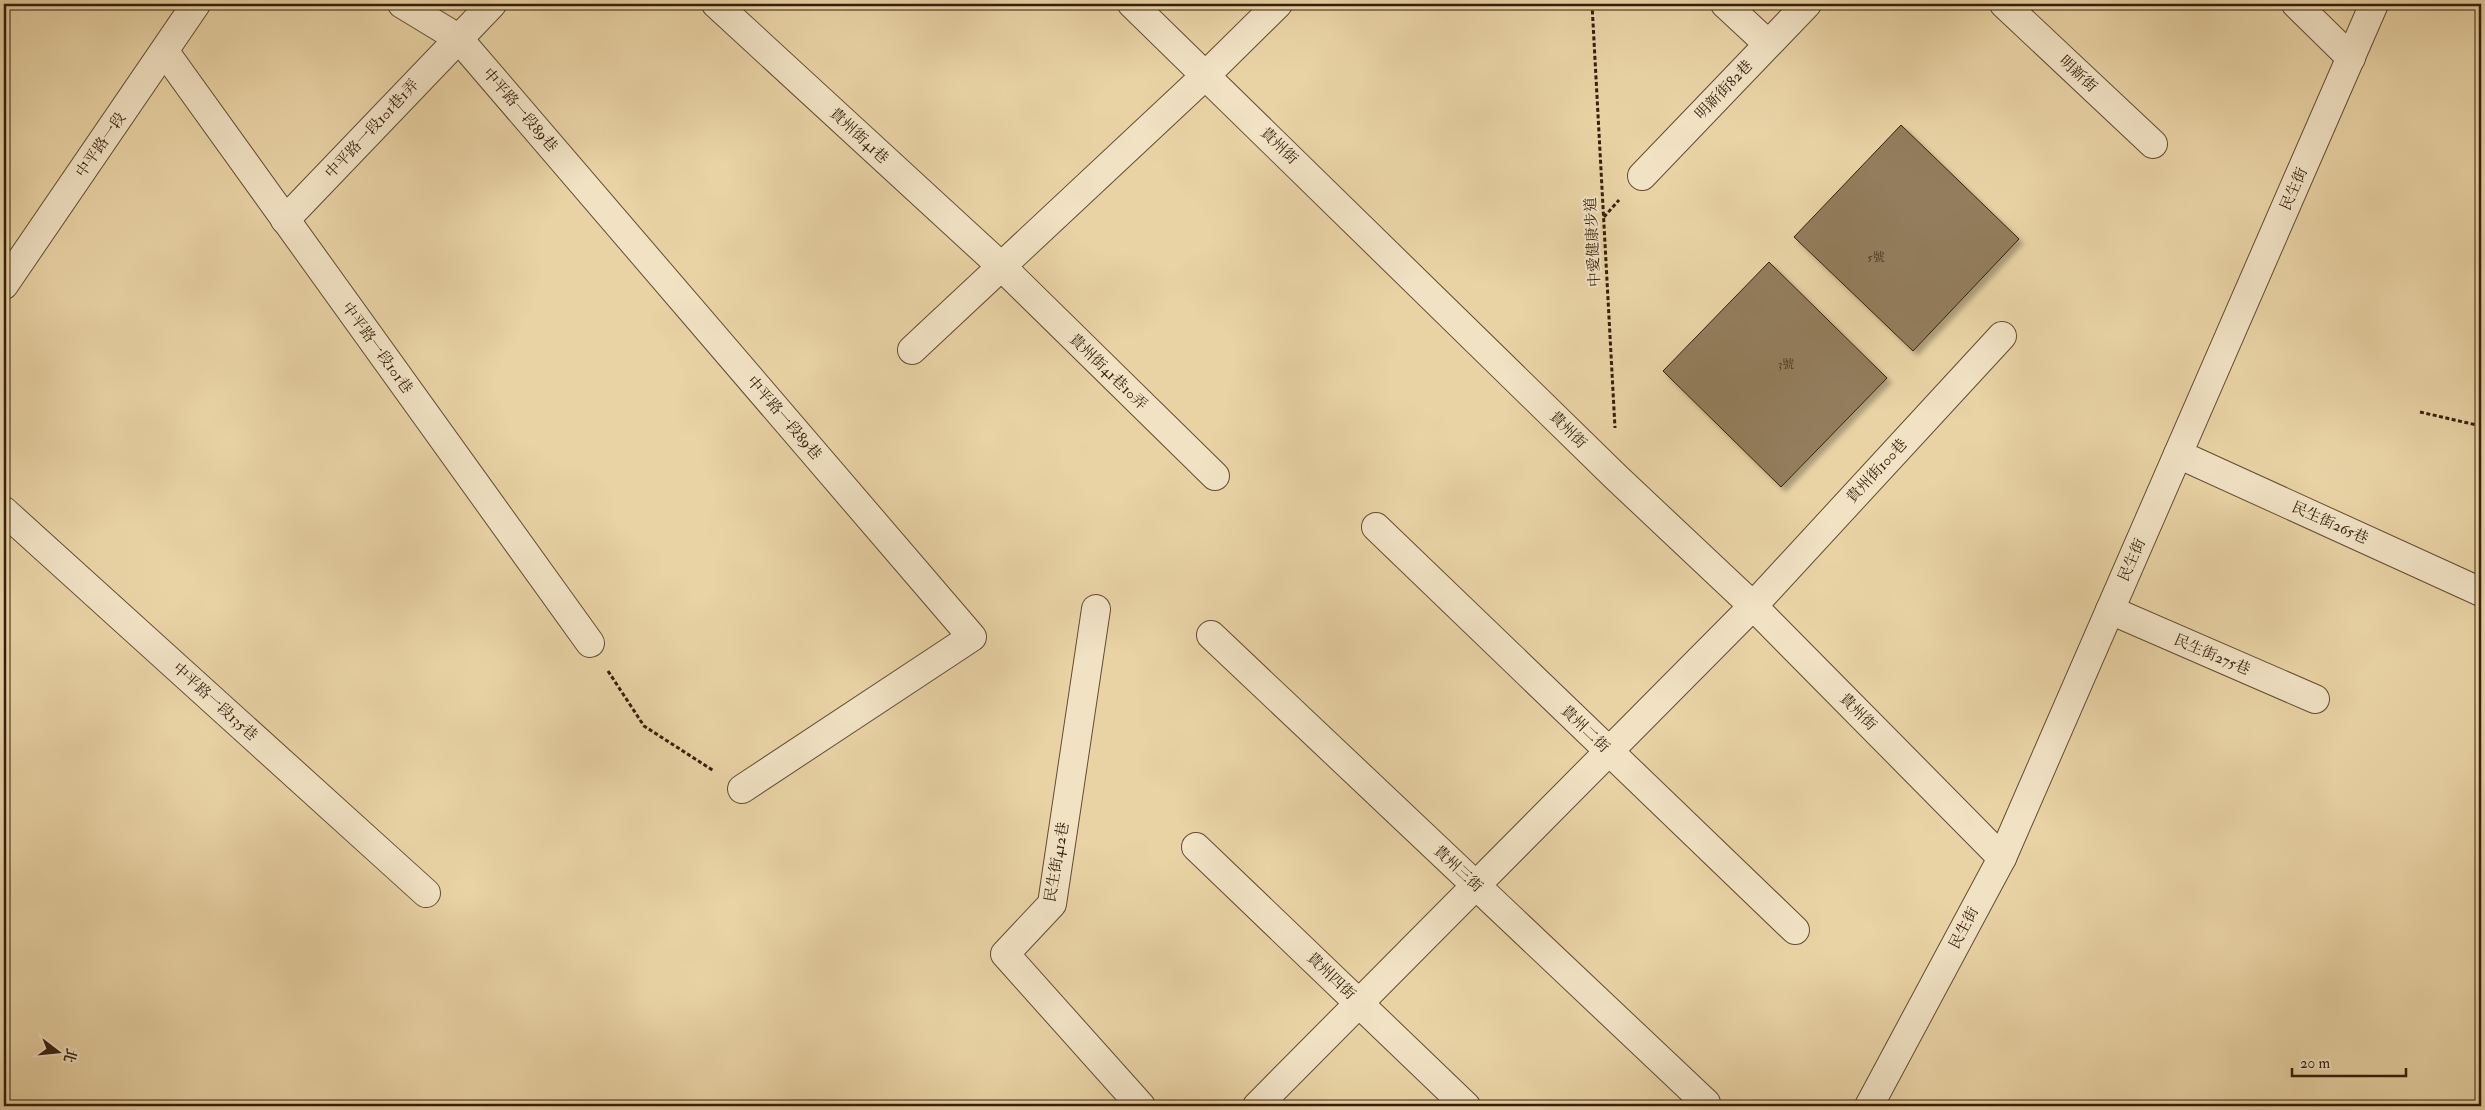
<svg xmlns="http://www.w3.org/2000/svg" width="2485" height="1110" font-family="'IM FELL Double Pica','Noto Serif TC',serif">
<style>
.building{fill:#937d5b;stroke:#361f0b;filter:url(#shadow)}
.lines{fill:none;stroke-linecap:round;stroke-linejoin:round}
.minor-casing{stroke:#634c32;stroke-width:30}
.path{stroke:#361f0b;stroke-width:3;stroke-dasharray:4 2.5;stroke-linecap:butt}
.minor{stroke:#f1e2c4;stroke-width:28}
.labels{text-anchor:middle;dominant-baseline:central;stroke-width:4;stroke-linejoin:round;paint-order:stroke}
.number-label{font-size:12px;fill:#4d361f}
.street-label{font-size:15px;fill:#361f0b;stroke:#f1e2c4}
</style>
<defs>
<filter id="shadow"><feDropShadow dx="4.5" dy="4.5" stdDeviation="2.5" flood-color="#0004"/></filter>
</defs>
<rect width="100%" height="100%" fill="#e9d3a5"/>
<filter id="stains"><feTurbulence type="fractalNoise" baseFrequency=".004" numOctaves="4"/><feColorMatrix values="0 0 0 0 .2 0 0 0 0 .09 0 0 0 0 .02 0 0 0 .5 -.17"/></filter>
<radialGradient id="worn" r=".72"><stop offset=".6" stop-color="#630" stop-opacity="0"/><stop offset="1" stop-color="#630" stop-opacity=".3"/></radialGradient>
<g class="building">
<path d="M1901,125L2019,239L1913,351L1794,237Z"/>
<path d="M1769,262L1887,378L1781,487L1663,371Z"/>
</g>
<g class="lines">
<g class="minor-casing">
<g id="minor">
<path d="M402,4L458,38L972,637L742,789"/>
<path d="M716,4L1002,267L1215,476"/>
<path d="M1132,4L1617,478L1753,606L2002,858"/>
<path d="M1725,4L1768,44"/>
<path d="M2004,4L2153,144"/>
<path d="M2296,4L2351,58"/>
<path d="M165,52L590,643"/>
<path d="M1642,176L1807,4"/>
<path d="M285,220L492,4"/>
<path d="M4,285L196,4"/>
<path d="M912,350L1206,75L1278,4"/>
<path d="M2178,454L2481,592"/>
<path d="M4,511L426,893"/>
<path d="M1376,527L1795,930"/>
<path d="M1096,609L1052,904L1005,954L1141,1106"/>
<path d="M2110,610L2315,699"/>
<path d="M1211,635L1706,1103"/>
<path d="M1196,847L1466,1106"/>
<path d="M1257,1106L1753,606L2002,336"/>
<path d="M1869,1106L2002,858L2374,4"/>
</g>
</g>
<g class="path">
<path d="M1592,4L1615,428"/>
<path d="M1604,217L1619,200"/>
<path d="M2420,412L2481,426"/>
<path d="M608,671L644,726L714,771"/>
</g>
<use href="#minor" class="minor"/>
</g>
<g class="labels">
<g class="number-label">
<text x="1876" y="257">5號</text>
<text x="1786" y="364">3號</text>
</g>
<g class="street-label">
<text transform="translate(2078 74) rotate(43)">明新街</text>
<text transform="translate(1724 90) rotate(-46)">明新街82巷</text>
<text transform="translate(520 110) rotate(49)">中平路一段89巷</text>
<text transform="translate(372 129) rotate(-47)">中平路一段101巷1弄</text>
<text transform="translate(859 136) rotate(43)">貴州街41巷</text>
<text transform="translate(101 145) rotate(-55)">中平路一段</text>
<text transform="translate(1279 146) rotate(44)">貴州街</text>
<text transform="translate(2294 189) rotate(-66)">民生街</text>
<text transform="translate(1593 242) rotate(-93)">中愛健康步道</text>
<text transform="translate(377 348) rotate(54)">中平路一段101巷</text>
<text transform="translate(1108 372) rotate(44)">貴州街41巷10弄</text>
<text transform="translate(784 418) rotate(49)">中平路一段89巷</text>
<text transform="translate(1568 430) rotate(45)">貴州街</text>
<text transform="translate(1877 471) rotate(-47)">貴州街100巷</text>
<text transform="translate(2330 523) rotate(24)">民生街265巷</text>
<text transform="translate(2132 560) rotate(-66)">民生街</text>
<text transform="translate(2212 655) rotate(23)">民生街275巷</text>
<text transform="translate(215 702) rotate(42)">中平路一段135巷</text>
<text transform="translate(1858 712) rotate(45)">貴州街</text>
<text transform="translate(1585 729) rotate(44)">貴州二街</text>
<text transform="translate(1057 862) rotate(-80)">民生街412巷</text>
<text transform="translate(1458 869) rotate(43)">貴州三街</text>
<text transform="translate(1964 928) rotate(-62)">民生街</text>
<text transform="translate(1331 976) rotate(44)">貴州四街</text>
</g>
</g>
<rect width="2485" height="1110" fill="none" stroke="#e9d3a5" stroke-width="20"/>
<rect x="5" y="5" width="2475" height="1100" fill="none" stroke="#361f0b" stroke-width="2.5"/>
<rect x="10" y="10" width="2465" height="1090" fill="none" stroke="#361f0b"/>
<g transform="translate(58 1052) rotate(106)" stroke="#f1e2c4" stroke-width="4" paint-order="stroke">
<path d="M0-4L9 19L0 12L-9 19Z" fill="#361f0b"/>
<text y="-8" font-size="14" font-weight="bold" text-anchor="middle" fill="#361f0b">北</text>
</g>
<path d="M2292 1068v8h114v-8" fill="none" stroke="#361f0b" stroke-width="2.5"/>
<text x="2300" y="1068" font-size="15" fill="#361f0b" stroke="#f1e2c4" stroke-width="4" paint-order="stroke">20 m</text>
<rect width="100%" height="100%" filter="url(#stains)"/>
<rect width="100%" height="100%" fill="url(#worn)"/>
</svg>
